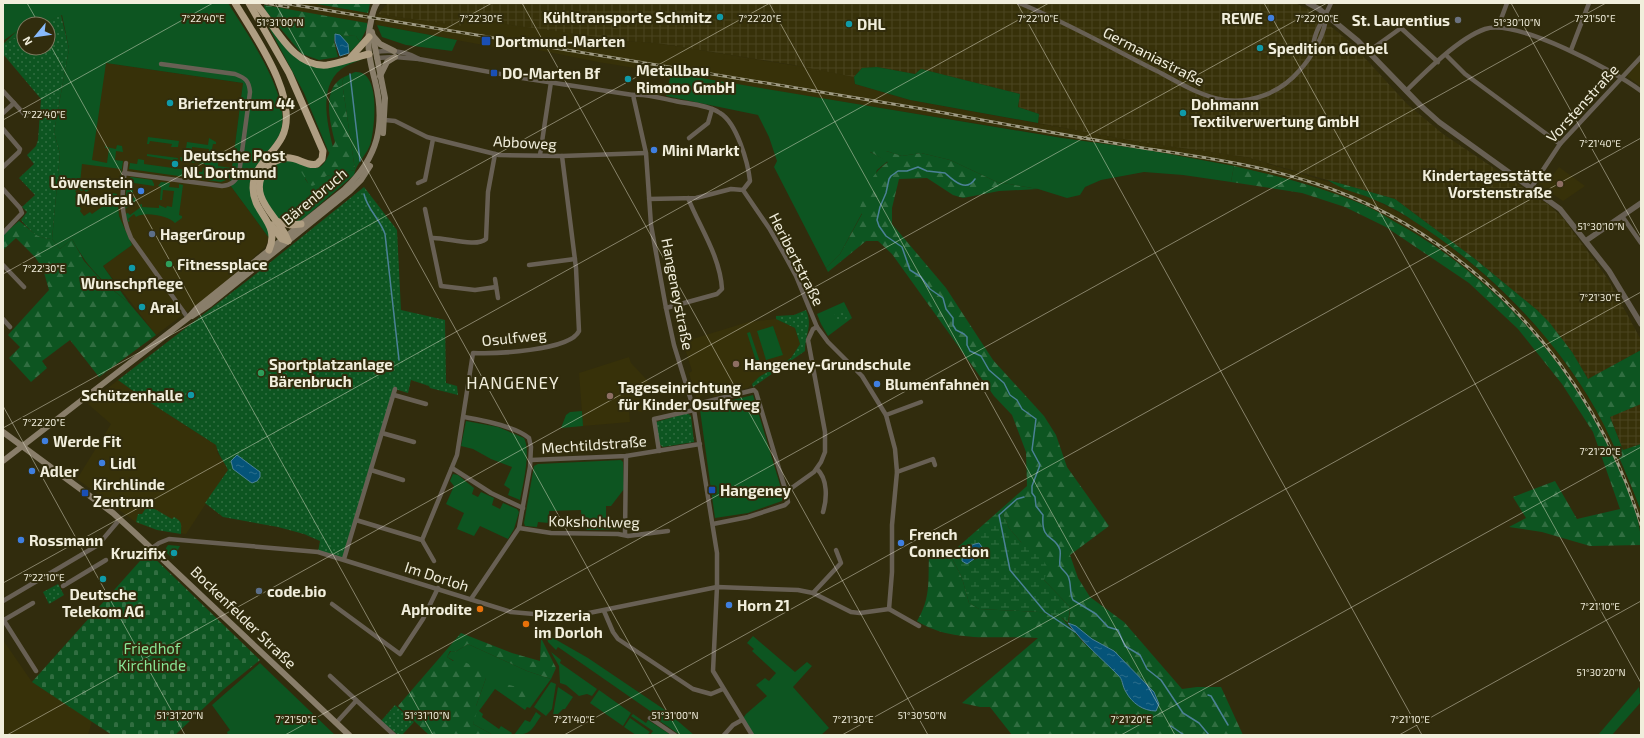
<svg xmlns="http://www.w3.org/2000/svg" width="1644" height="738" font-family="'Exo 2',sans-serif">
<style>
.built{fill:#373109}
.industrial{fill:url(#industrial-grid)}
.green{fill:#0d5521}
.forest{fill:url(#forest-firs)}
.wetland{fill:url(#wetland-marsh);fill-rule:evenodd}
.cemetery{fill:url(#cemetery-stones)}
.park{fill:url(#park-dots)}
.water{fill:url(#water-ripples);stroke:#4c8297}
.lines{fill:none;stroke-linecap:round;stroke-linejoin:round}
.stream{stroke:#4c8297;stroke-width:1.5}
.minor{stroke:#686054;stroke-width:4.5}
.tertiary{stroke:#686054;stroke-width:5.5}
.secondary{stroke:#897e6a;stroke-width:6}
.trunk{stroke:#af9e82;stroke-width:7}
.rail-casing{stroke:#9f9b84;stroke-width:3}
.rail{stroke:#312c0d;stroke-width:1.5;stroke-dasharray:4.5;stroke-linecap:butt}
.ticks{fill:none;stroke:#f1eedc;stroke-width:1;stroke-opacity:0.45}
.culture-dot{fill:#0f9aa8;stroke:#312c0d;stroke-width:1.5}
.shop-dot{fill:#3f7fe0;stroke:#312c0d;stroke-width:1.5}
.worship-dot{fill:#6b7280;stroke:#312c0d;stroke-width:1.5}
.transit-dot{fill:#1a4fb4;stroke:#312c0d;stroke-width:1.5}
.education-dot{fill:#8d6e63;stroke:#312c0d;stroke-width:1.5}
.service-dot{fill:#5c6f8a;stroke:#312c0d;stroke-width:1.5}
.leisure-dot{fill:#2e9e5b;stroke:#312c0d;stroke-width:1.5}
.food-dot{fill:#e8710a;stroke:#312c0d;stroke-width:1.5}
.labels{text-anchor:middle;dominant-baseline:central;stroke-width:4;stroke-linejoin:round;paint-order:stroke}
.poi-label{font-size:15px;font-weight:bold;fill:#f1eedc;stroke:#312c0d;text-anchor:start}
.street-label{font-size:15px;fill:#f1eedc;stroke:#312c0d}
.park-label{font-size:15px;fill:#88e796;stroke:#312c0d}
.quarter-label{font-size:17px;letter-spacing:1px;fill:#f1eedc;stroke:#312c0d}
.ticks-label{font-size:10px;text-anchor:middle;fill:#f1eedc;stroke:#312c0d;stroke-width:4;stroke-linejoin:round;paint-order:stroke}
</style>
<defs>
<pattern id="industrial-grid" width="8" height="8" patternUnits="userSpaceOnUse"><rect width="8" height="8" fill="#373109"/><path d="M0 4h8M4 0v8" fill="none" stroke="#4b4520"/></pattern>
<pattern id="forest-firs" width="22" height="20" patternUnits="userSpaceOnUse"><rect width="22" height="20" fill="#0d5521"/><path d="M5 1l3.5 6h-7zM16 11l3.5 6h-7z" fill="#316e41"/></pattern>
<pattern id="wetland-marsh" width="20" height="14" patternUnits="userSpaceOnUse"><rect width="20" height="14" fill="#0d5521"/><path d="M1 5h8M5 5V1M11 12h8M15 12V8" fill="none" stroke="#316e41"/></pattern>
<pattern id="cemetery-stones" width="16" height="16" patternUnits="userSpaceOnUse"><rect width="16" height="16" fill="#0d5521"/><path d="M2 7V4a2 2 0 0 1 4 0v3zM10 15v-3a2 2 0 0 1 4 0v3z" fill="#316e41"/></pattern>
<pattern id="park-dots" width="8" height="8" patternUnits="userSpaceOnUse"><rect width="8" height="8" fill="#0d5521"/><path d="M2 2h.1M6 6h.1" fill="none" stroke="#316e41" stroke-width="1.8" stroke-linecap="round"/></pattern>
<pattern id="water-ripples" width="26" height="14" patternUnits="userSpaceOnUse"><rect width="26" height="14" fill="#055479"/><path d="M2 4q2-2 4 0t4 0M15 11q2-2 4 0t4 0" fill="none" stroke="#2a6d8b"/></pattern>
</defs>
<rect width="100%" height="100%" fill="#312c0d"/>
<g class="built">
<path d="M269,3H311L368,13L367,23L272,7Z"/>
<path d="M377,14L462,26L459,22L462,18L626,41L657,43L810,68L854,77L855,84L910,100L1140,142L1246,157L1332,183L1375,200L1411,219L1442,240L1485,275L1548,339L1580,384L1604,424L1641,511V532L1630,496L1596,422L1567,377L1532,332L1503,300L1454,259L1429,241L1365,205L1302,182L1220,163L598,62L523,47L505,49L467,42L377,25L375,24Z"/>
<path d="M1641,60V87L1627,76Z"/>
<path d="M106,63L243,83L230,185L269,238L265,247L228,281L156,335L103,266L131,245L119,216L118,198L86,220L77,207L73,192L82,163Z"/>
<path d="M1559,167L1585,186L1563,201L1539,185V182L1546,172L1552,176Z"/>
<path d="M776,319L795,328L800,344L791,358L759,377L748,388L741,389L739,383L732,385L733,387L723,390L724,394L714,397L712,393L700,396L701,400L697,401L689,373L692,371L683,342L748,322Z"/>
<path d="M629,357L631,363L646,379L648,383L637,387L643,412L629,410L630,422L583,426L579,373Z"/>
<path d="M118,380L143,398L216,445L218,454L224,461L228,470L186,534L157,530L137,523L77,479L111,424L88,404Z"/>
<path d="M3,640L32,682L92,721L88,735H3Z"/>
</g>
<g class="industrial">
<path d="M388,3H1016L1037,10L1039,3H1295L1312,11L1351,43L1407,104L1443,134L1549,205L1563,218L1608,279L1641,340V350L1588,379L1572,352L1537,310L1475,259L1395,199L1246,157L1140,142L1038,123L1039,114L1018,107L1020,94L921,69L915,74L877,67L862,68L854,77L794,65L657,43L626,41L462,18L459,22L462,23V26L378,14Z"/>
<path d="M1641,404V444L1623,450L1610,416Z"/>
</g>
<g class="green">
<path d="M3,3H228C246,32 294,99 280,133C273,150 253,162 250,182C247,203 271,218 269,238L230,185L231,178L221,182L129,169L130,163L137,164L138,159L144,160V164L202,172L203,168H205V164L181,161L180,157L218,162V166L232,168L243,83L106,63L92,160L107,163L109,148H105L106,144V147L116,149L117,145L122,146L123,152L116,151L115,160L123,161L120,182L121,169L82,164L80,183L83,184V187H94L86,192L84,190L81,191L79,189L75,191L77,194L75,197L80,205L79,206L81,209L80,211L84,216L90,212L92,214L109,202L112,193L117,194L119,216L132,245L103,266L129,303C103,282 88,269 72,239L60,249L52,239L60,154L54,132L69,49L62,15L43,24H24V33L3,44L17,31L3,41Z"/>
<path d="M266,22L310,65L363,59C358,61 351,63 346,66C317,82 327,122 333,147L329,153L304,93Z"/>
<path d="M377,25L457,40L452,51L406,45L382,37Z"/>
<path d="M340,35L356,36L360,42L350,52Z"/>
<path d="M877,67L915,74L921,69L1020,94L1018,107L1039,114L1038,123L910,100L855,84L854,77L862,68Z"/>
<path d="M355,72C381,70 375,126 371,142C368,154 356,163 354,175L302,220L295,223L279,219C274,213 267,206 264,199C258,183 267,165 283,161C290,160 298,163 305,166V179L308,183L317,184V180L326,176L355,170L342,82L344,77Z"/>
<path d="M671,73L1062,138L1142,149L1234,166L1231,182L1183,175L1144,172L1101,180L1085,187L1080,195L1067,198L1038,189L997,182L950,160L921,153L902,156L886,151L870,152L888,161L877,170L862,213L840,254L826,268L774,167L777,161L769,137L758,115L666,96Z"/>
<path d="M148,137L179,141L178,147H171L172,144L150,141L149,144H147Z"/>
<path d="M209,138L216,142V144H213L212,149H216L213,152L209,153V149L192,147V150L186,148L187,142L208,145Z"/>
<path d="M147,154L178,158L177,161L147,156Z"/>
<path d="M131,177L152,180L154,184V186L134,183L132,197L136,198L135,202L125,209L127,180Z"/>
<path d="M161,182L170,183L169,187L179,188V184L183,185L179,215L182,216V218L175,223C169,216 144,211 136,217L134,214L128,219L130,221L128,222L125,214L128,213L130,215L141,207L139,205L142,204V207L159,208V205L166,208L167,206L172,207L174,191L163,190L162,200H160L161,187L158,186Z"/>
<path d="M844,302L852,318L828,336L821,324L817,314Z"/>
<path d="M773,326L783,355L766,360L757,331Z"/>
<path d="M750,332L761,365L758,367L747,333Z"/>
<path d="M753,395L784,498L782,501L748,513L715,518L700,410V408Z"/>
<path d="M582,411L583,426L561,428L566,415L570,412Z"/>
<path d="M466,421L498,427L524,438C531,451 523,485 520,500L508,495L510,489L504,485L512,467L491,459L473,449L461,446Z"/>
<path d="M621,460L623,462L624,489L611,506H606V523L622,524L621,529L587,530L582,522L581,510L549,511V523L538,522L537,527L525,526L524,523L534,466L538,464Z"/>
<path d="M453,474L458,475L474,488L472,494L478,497L481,492L494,498L492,505L500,509L503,503L517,509L519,512L514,529L508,539L480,526L474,536L457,529L464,513L446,504L454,486L450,481Z"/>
<path d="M168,545L180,546L173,559L166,552V548Z"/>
<path d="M546,634L588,658L665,710L694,735H680L651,715L653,713L558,647L556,650L548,642Z"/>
<path d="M753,636L795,672L807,662L812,666L793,687L829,728L821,735H752L742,720L746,714L767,696L756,685L765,678L769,681L776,673L752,651L754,649L747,643Z"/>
<path d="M468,644L527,671L551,679L530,708L527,707L525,710L495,689L479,711L483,714L482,717L499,729L501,726L512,733L511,735H493L473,724L476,706L486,678L447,657L451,651L455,652Z"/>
<path d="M551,652L561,660L560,663L597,689L592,696L587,694L579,696L566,685L560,683L559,666Z"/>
<path d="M260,663L335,735H228L227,732L230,730L212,705Z"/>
<path d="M551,682L556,684L552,709L546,716L534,707Z"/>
<path d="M558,687L573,697L565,709H563L555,717L553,715Z"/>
<path d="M1639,687L1641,702L1612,735H1598Z"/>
<path d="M599,690L631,713L623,726L590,703Z"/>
<path d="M536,712L541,716C532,729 531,735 514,735L525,720L530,722Z"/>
<path d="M633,714L646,723L648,720L671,735H650L653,731L631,716Z"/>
<path d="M630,718L650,732L647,735H636L624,727Z"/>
</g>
<g class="forest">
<path d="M311,3H370L368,13Z"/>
<path d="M264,5L367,23V28L360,42L356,36L335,35L334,41L338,57L319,60L302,54L265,10Z"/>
<path d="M344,77L342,82L355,170L326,176L320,181L317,180V184L312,186L308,183L300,170L305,166C320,171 323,167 329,154C330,149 333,147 335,142C330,122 321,88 344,77Z"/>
<path d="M869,151H886L902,156L921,153L950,160L997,182L1038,189L999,191L963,198L953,195L927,178L899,179L892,208V224L946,288L993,360L1044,416L1056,435L1067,467L1109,526L1070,555L1078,578L1090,597L1124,622L1182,689L1197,687H1221L1243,735H1012L990,707H980L962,703L1038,638C997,635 953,644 917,621C931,598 928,581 929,555L943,559L950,554L962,578L969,603L979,609L1039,612L1061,617L1083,642L1120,676L1125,691L1156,711L1159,704L1154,692L1114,651L1092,639L1069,623L1070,607L1044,580L1021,542L1009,528L1001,509L1027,486L1026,452L1012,415L994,396L892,254L878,241H866L828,272L826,268L840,254L862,214L859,211C866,189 869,176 888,162Z"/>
<path d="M1234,166C1278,176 1322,187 1364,205C1378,211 1391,220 1404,227C1491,277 1561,352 1606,442C1620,471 1641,512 1641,545L1590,546L1542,532L1509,527L1526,518L1513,497L1555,481L1577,519L1620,509L1593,432L1562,384L1518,329L1469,283L1386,227L1345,207L1302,193L1231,182Z"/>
<path d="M1328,180L1395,199L1475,259L1537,310L1549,322L1572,352L1588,379L1641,350V404L1610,417L1623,450L1641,444V511C1630,482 1618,453 1604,425C1563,344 1489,268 1412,220C1401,212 1387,205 1375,200C1360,193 1341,190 1328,180Z"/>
<path d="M19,221C30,229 37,239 52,239L60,249L72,239L84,261L104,283L129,303L156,335L99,377L70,340L42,361L47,368L31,382L9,358L20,347L8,335L49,290L43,269L35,257L16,238L3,250V235Z"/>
<path d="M461,633L512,653L540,661L541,638L556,668L551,679L527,671L468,644L455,652L450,651L447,657L453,661L456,658L484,671L486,678L476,706L478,708L473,724L493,735H429L398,706Z"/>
<path d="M500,682L530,691L533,698L526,702L497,687L496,684Z"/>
</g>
<path class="wetland" d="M1001,509L1009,528L1021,542L1040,555L1048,568L1044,580L1070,607L1068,623L1061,617L1039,612L979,609L969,603L962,578L950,554ZM970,546L981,552L975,560L962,554Z"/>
<path class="cemetery" d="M148,552L260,660L224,689L175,735H112L32,682Z"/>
<g class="park">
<path d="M61,15L69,49L54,132L60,154L52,239C38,239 30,231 21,220L27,212L22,207L35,195L19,178L34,164L27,155L36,146L38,140L41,99L3,54V44L24,33V48H48V24H43Z"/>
<path d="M364,187L397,230L401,310L445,320L446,383L457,386L458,395L430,388L429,386L411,380L408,393L395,389L344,559L318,552L320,541L304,534L278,527L223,517L205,503L228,470C224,461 218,455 216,445L143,398L118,380L252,277Z"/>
<path d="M806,310C813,326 805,334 805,351L753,387L752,384L759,377L791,358L800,344L795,328L776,319V316L794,315Z"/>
<path d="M845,311L848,318L837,323L834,315Z"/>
<path d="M687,413L691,416L694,442L663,447L659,444L656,422Z"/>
<path d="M150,502L154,505L153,508L172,519L174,517C183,522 181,524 181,534L157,530L136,522L138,514H142Z"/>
<path d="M58,584L64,595L49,604L43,592Z"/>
<path d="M395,705L414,722L402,735H398L381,721Z"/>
</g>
<g class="water">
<path d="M335,34L340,35L348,44L349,53L340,56L335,41Z"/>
<path d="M237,455L260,472V477L257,481L252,483L249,481L233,469L231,461Z"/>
<path d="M979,543L982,547L978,556L967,564L962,561C962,551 968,545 979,543Z"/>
<path d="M1068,623L1076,626L1092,639L1114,651L1154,692L1159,704L1156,711C1143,711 1132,703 1126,692C1122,686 1123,679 1118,675C1101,658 1083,643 1068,623Z"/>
</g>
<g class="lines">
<g class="stream">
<path d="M350,74L360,161"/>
<path d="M975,179C966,193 953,180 945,173L927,171L918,167L907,171H898L891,176L889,179L886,193L880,207L877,220L879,226L886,236L902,247L910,270L921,277L930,289L943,298L946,309L953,318V325L956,330L964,334L967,337V345L970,351L981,356L989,370L1004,383L1010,395L1017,400L1022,409L1036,419L1032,450L1040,465L1032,486V493L1035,497L1036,506L1043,515C1041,543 1055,534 1060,550C1061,555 1059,561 1060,566C1062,570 1066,572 1068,576C1072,584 1069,593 1073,600L1096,614L1108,627L1118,630L1125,646L1140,655L1147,669L1161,680L1183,713L1199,723L1209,735"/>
<path d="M364,194C367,209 380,219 385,234L399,360"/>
<path d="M1024,497L1017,499L999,515L1010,570L1045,612L1075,632"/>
<path d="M1208,695L1211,696L1228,725"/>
<path d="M1171,726L1184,735"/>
</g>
<g class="minor">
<path d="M1019,3C1066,22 1111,48 1157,71C1178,82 1200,96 1224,100C1252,104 1281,92 1299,71C1312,57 1326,33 1326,15"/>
<path d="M1498,27L1507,3"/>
<path d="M1313,49C1313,32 1325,18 1331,3"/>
<path d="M1571,50L1589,3"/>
<path d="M1369,51L1401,28L1438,62"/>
<path d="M375,52C390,50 406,51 419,59"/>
<path d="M1446,55L1465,74L1560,144"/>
<path d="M376,58L395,57L419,59L522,78L633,95L646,153L651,225L666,308L674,345L694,410L717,553V587L713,671L752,735"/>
<path d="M3,91L26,116"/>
<path d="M1406,91C1425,72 1459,38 1485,29C1518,19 1613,70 1641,91"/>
<path d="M633,95C646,93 663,99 675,101C689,104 708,105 720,113C737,123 748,163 750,181L743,190"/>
<path d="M3,113L14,103"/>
<path d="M385,120L395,121L427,137L499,155L562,156L646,153"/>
<path d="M3,129L20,149L19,152L3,167"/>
<path d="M689,138L708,123L712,109"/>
<path d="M540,155L551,82"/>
<path d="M126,163C122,192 119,211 131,238L188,318"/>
<path d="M124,173L222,186C231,185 235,182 239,174L250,92C249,81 246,78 235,74L161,64"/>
<path d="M418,183L425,180L433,139"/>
<path d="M1531,188L1560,144L1641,57"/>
<path d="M3,189L20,208L22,213L3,233"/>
<path d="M649,199L696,198L731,189L743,190L769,228L784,254L796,276L817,327L828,342L862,376L886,415L895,449L897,472L892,525V572L889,609"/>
<path d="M425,209L441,286L475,290L496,287"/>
<path d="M1622,216L1641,243"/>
<path d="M432,238C445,237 476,248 486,239L488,192L495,154"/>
<path d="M3,265L24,287"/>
<path d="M529,265L575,259"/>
<path d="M495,279L498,298"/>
<path d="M666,308L717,294L722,289C720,256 700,228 688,198"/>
<path d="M3,319L10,327"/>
<path d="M394,395L426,404"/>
<path d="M693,405L754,390L756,392L786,492"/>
<path d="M886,415L921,402"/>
<path d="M464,417C482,420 515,426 529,438L531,447L530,467L519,528L471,599"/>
<path d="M382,433L414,442"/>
<path d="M659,451L654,419L694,410"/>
<path d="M531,460L626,456L700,444"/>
<path d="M452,468L491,493L523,508"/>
<path d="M817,469C828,479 827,499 823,512"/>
<path d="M371,470L403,480"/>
<path d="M897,472L933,459L935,465"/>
<path d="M356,520L422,540L434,561"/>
<path d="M713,524L748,517L785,505L788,502L786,492L814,472L821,462L825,452V432L808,340L813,329L817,327"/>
<path d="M519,528L551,533L618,534L628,536L668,531"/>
<path d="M625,534L626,456"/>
<path d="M422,540L457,455L473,353C493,354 570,351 579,331L576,268L562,156"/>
<path d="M152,548L159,543L169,539L318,552L511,612L557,616L579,615L717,587L798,590L813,593L851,612L860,613L889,609L919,626"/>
<path d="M344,559L395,389"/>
<path d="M63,586L106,560"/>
<path d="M813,593L841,563L836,550"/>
<path d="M3,601L98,545L120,519"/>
<path d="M332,604L400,654L423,619L438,588"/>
<path d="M604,611L613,632L618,639L693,689L711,694L723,689"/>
<path d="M3,619L36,671"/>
<path d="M4,620L33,603"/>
<path d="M330,676L394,735"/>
<path d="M650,718L675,735"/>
<path d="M336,723L356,701"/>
<path d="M724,735L733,725L742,720"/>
</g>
<g class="tertiary">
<path d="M1308,3L1319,9L1358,41L1420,105L1439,122L1560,209L1609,271L1641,324"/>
<path d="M1587,240L1641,203"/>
</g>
<g class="secondary">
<path d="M372,32L385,98L383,133"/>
<path d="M373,36L380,44L394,51"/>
<path d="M380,76L387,62L395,57"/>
<path d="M192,316L210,304L350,191L361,180L370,166"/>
<path d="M3,432L113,513L136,534L349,735"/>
<path d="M3,461L188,318L197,308L345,189C378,157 386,125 375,81C370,62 366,45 370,26C372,18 372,10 377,3"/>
</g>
<g class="trunk">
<path d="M235,3C254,35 301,99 282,137C273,155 253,166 253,188C253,214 281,223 269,250"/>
<path d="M249,3L289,73L323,151L322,159L317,164C306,167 297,156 285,158C277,159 270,164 265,170C246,198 280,217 288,241"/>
<path d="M255,3C275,24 292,68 327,65C341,63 355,57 369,54"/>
<path d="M351,57L369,37"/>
<path d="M276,221L290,225L301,224"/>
<path d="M271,225L282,239L288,241"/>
</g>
<g class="rail-casing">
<g id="rail">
<path d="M265,3L288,7"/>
<path d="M283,3L923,109C997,123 1070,136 1143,148C1201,157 1259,165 1314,183C1471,234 1593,368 1641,525"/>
</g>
</g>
<use href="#rail" class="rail"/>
</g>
<path class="ticks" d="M27,3L39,24M275,3L680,735M522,3L928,735M769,3L1175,735M1017,3L1422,735M1264,3L1641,683M1511,3L1641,237M48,41L433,735M3,120L213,3M3,274L492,3M3,406L185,735M3,428L770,3M3,583L1049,3M7,735L1327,3M285,735L1606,3M564,735L1641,138M842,735L1641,292M1121,735L1641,447M1399,735L1641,601"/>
<g class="culture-dot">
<circle cx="720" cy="17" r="4"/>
<circle cx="849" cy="24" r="4"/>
<circle cx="1260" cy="48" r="4"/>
<circle cx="628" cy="79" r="4"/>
<circle cx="170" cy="103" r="4"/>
<circle cx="1183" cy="113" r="4"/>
<circle cx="175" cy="164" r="4"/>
<circle cx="132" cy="268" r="4"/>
<circle cx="142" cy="307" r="4"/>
<circle cx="191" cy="395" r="4"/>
<circle cx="174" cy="553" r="4"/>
<circle cx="103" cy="579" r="4"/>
</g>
<g class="shop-dot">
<circle cx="1271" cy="18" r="4"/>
<circle cx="654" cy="150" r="4"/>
<circle cx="141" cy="191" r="4"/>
<circle cx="877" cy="384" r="4"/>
<circle cx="45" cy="441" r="4"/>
<circle cx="102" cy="463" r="4"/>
<circle cx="32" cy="471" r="4"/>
<circle cx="21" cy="540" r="4"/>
<circle cx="901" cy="543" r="4"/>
<circle cx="729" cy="605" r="4"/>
</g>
<circle class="worship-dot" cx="1458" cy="20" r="4"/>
<g class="transit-dot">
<rect x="481" y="36" width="10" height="10" rx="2"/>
<rect x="490" y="69" width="8" height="8" rx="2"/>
<rect x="708" y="486" width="8" height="8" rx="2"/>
<rect x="81" y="489" width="8" height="8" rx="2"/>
</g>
<g class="education-dot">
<circle cx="1560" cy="184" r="4"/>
<circle cx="736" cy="364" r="4"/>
<circle cx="610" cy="396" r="4"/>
</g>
<g class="service-dot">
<circle cx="152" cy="234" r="4"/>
<circle cx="259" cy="591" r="4"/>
</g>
<g class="leisure-dot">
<circle cx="169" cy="264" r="4"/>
<circle cx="261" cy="373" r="4"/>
</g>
<g class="food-dot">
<circle cx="480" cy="609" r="4"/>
<circle cx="526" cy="624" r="4"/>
</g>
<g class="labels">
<g class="poi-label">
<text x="712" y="17" text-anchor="end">Kühltransporte Schmitz</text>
<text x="1263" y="18" text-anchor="end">REWE</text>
<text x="1450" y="20" text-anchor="end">St. Laurentius</text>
<text x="857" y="24">DHL</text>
<text x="495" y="41">Dortmund-Marten</text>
<text x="1268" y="48">Spedition Goebel</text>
<text x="636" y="70">Metallbau<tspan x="636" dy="17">Rimono GmbH</tspan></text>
<text x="502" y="73">DO-Marten Bf</text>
<text x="178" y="103">Briefzentrum 44</text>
<text x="1191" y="104">Dohmann<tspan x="1191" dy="17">Textilverwertung GmbH</tspan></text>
<text x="662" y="150">Mini Markt</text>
<text x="183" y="155">Deutsche Post<tspan x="183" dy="17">NL Dortmund</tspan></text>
<text x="1552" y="175" text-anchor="end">Kindertagesstätte<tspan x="1552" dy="17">Vorstenstraße</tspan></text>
<text x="133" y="182" text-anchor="end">Löwenstein<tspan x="133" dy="17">Medical</tspan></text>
<text x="160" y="234">HagerGroup</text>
<text x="177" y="264">Fitnessplace</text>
<text x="132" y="283" text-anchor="middle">Wunschpflege</text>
<text x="150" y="307">Aral</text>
<text x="269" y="364">Sportplatzanlage<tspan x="269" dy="17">Bärenbruch</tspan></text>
<text x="744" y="364">Hangeney-Grundschule</text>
<text x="885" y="384">Blumenfahnen</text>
<text x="618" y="387">Tageseinrichtung<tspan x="618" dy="17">für Kinder Osulfweg</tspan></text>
<text x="183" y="395" text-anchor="end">Schützenhalle</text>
<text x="53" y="441">Werde Fit</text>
<text x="110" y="463">Lidl</text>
<text x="40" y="471">Adler</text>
<text x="93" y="484">Kirchlinde<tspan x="93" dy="17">Zentrum</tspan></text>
<text x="720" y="490">Hangeney</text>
<text x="909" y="534">French<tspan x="909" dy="17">Connection</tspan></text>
<text x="29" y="540">Rossmann</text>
<text x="166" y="553" text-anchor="end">Kruzifix</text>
<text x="267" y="591">code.bio</text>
<text x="103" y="594" text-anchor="middle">Deutsche<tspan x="103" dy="17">Telekom AG</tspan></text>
<text x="737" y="605">Horn 21</text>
<text x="472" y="609" text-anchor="end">Aphrodite</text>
<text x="534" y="615">Pizzeria<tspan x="534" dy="17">im Dorloh</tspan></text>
</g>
<g class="street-label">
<text transform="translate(1154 56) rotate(27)">Germaniastraße</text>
<text transform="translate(1582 103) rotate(-48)">Vorstenstraße</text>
<text transform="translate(525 142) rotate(3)">Abboweg</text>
<text transform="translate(314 196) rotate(-40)">Bärenbruch</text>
<text transform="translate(797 259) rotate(63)">Heribertstraße</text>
<text transform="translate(678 294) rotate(79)">Hangeneystraße</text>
<text transform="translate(514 337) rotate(-6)">Osulfweg</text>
<text transform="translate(594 444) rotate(-4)">Mechtildstraße</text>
<text transform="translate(594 521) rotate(1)">Kokshohlweg</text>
<text transform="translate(437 576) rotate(18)">Im Dorloh</text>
<text transform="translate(244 617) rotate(44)">Bockenfelder Straße</text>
</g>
<g class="park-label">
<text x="152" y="648">Friedhof<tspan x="152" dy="17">Kirchlinde</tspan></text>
</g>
<g class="quarter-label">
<text x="513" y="382">HANGENEY</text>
</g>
</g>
<g class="ticks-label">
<text x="203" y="22">7°22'40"E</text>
<text x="481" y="22">7°22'30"E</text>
<text x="760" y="22">7°22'20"E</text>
<text x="1038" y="22">7°22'10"E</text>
<text x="1317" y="22">7°22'00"E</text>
<text x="1595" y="22">7°21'50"E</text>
<text x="280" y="26">51°31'00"N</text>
<text x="1517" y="26">51°30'10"N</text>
<text x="44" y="118">7°22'40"E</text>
<text x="1600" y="147">7°21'40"E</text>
<text x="1601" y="230">51°30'10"N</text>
<text x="44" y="272">7°22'30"E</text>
<text x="1600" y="301">7°21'30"E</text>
<text x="44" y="426">7°22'20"E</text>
<text x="1600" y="455">7°21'20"E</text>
<text x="44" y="581">7°22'10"E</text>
<text x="1600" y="610">7°21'10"E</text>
<text x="1601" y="676">51°30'20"N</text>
<text x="180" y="719">51°31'20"N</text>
<text x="427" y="719">51°31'10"N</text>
<text x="675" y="719">51°31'00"N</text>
<text x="922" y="719">51°30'50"N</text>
<text x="296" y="723">7°21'50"E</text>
<text x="574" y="723">7°21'40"E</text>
<text x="853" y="723">7°21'30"E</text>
<text x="1131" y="723">7°21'20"E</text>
<text x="1410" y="723">7°21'10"E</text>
</g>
<rect width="1644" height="738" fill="none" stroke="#f1eedc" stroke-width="8"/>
<g transform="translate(36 36) rotate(241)"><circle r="19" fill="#312c0d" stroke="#7e7a60"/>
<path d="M0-3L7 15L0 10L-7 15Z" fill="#88bafc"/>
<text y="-6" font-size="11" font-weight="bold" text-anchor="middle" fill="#f1eedc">N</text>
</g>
</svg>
